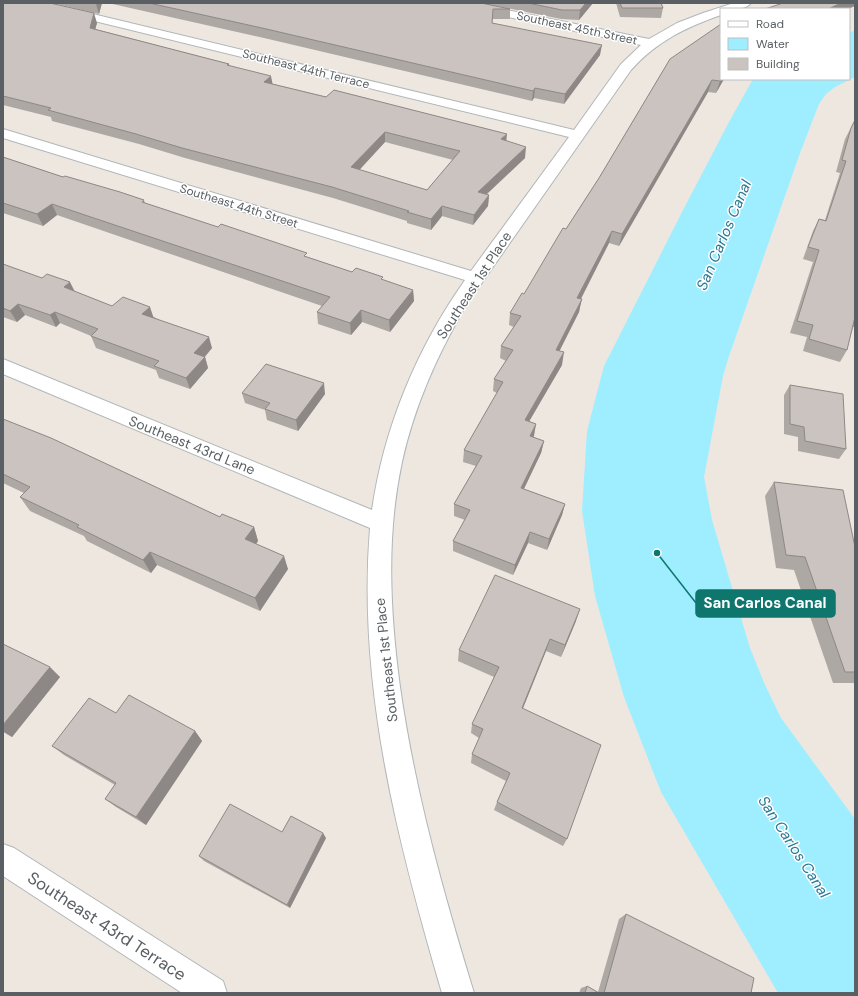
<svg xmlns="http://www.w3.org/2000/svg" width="858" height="996" font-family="'DM Sans',sans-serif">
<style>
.water{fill:#9eeeff}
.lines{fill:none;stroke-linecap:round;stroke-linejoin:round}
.minor-casing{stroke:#b1b6b9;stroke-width:2}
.minor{fill:#fff;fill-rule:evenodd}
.wall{fill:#aea8a4;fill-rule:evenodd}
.shaded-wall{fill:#8d8886}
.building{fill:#cac3bf;stroke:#8d8886;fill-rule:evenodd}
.labels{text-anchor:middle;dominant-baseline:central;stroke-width:3;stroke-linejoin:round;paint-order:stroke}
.far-street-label{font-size:12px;fill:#595f62;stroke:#fff}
.street-label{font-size:14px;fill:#595f62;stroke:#fff}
.water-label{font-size:15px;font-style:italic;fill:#2c7993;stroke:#fff}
.near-street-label{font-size:17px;fill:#595f62;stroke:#fff}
.leader{fill:none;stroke:#0f766e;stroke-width:1.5}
.callout-dot{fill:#0f766e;stroke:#fff;stroke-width:1.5}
.callout{fill:#0f766e;stroke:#0f766e;stroke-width:1.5}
.callout-label{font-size:15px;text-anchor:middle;font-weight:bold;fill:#fff}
</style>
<rect width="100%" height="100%" fill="#ede7e0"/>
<path class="water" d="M855,30V77L835,87L826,94L819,104L800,153L729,356L723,376L704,477L712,520L750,648L765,685L781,718L855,819V993H778L661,792L624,697L595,596L582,511L587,431L604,366L682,212L729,122L753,79H849V33Z"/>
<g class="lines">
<g class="minor-casing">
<g id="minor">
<path d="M27,3H47L574,130L621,64L641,45L456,6L452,5L450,3H473L649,39L677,23L703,13L734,3H751C744,11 731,9 721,9V15C686,27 656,42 631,70L467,304C438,353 414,407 402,462C386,536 390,612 400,687C415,792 443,892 474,993H442C398,843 357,686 370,528L3,374V359L372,510C384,427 417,348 465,280L3,138V129L471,271L569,137L33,6L29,5Z"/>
<path d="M3,844L14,848L223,981L227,993H182L3,876Z"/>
</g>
</g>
<use href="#minor" class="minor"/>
</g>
<g class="wall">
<path d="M3,3L97,23L95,29L229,64L230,66L273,84L506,140L525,158L486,195H489L488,206L473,225L442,216L431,230L407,223V221L333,198L185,158L139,144L52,121L51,117L3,105ZM385,142L453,160L427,190L359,170Z"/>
<path d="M53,3H102L99,14Z"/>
<path d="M108,3H593L579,20L561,19L497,6L510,9V19H493L492,23L600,55L564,104L534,98L532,101L264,38Z"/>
<path d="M616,3H661L663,8L661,18L620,17Z"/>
<path d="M670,59L721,79H724L716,93L708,92L619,246L609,243L581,299L579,312L559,351L562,365L529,421L536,424L533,437L544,441L541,453L524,489L565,504L562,515L547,550L528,543L513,575L453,551V541L465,520L454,516V504L476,466L463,462L464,450L497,393L493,391L494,379L506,361L500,358L501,346L514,327L509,325L510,313L524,294L599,178Z"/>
<path d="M855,120V327H853L847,350L840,362L803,351L807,337L790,333L813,262L803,259L813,231L819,219L825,220L840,173L836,172L845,139Z"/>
<path d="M3,157L63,177L144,200L145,203L352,272L383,280L413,290L414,301L390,332L362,322L351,335L318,324L317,312L322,306L57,215L43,226L3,213Z"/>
<path d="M3,264L112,306L154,317L212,348L205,357L208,368L190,389L159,378L156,370L96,348L91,336L60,323L56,327L25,315L17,322L3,317Z"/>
<path d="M790,385L846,449L839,459L798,451V437L784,434V395Z"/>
<path d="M242,393L325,394L298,431L267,420L265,410L245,403Z"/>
<path d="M3,419L220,517L254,527L258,541L256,544L288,569L260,611L157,565L151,573L87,541L84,536L30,511L20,497L24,493L3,483Z"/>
<path d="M774,482L855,547V683H833L794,570L776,568L765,496Z"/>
<path d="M576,621L561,657L546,651L523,708L567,839L563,846L494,810L497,802L506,781L471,763L472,754L479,738L471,733L472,724L494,677L458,661L459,650Z"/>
<path d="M3,644L60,677L12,737L3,732Z"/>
<path d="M116,713L195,731L202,741L146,825L116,807L105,799L115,785L64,755L52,746Z"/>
<path d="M282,832L326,838L290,908L204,861L199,856Z"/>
<path d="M626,914L751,993H579L581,988L587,986L598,992L619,919Z"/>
</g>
<g class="shaded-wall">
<path d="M96,3H102L99,14L96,4Z"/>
<path d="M586,3H593L579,20L580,10Z"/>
<path d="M841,3H855V6L848,9H828Z"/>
<path d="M94,13L97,23L93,38L90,28Z"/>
<path d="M602,45L600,55L564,104L565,94Z"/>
<path d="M271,76L273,86L264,82Z"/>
<path d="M721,79H724L716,93L720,81Z"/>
<path d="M712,80L708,92L619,246L622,234Z"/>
<path d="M535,88L534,98L532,101L533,91Z"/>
<path d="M385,132V142L352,178L351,167Z"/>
<path d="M507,134L506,144L501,139Z"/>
<path d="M526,147L525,158L477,203L478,192Z"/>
<path d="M489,195L488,206L473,225L474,215Z"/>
<path d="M52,204L57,215L43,226L37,214Z"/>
<path d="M442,206V216L431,230V219Z"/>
<path d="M612,231L609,243L575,310L577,298Z"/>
<path d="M70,282L76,294L64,287Z"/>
<path d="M413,290L414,301L390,332L389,320Z"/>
<path d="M582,299L579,312L554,362L556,350Z"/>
<path d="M18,304L25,315L17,322L10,311Z"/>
<path d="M150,307L154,319L142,314Z"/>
<path d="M361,310L362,322L351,335L350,323Z"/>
<path d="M55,312L60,323L56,327L50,315Z"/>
<path d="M209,337L212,348L198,364L205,357L208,368L190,389L186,378L194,353Z"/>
<path d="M564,352L562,365L523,432L525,420Z"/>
<path d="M324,383L325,394L298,431L296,420Z"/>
<path d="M536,424L534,436L528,448L530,436Z"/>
<path d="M544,441L541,453L519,499L521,488Z"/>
<path d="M565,504L562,515L547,550L549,539Z"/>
<path d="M254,527L258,541L250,553L245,539Z"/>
<path d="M530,532L528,543L513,575L515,565Z"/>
<path d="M150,552L157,565L151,573L143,560Z"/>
<path d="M284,556L288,569L260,611L255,598Z"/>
<path d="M580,609L576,621L561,657L565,645Z"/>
<path d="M550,639L546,651L519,718L522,708Z"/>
<path d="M50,667L60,677L12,737L3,731V725Z"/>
<path d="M195,731L202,741L146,825L136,817Z"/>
<path d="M323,833L326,838L290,908L287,905Z"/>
</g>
<g class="building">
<path d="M3,3H50L94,13L90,28L229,64L227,65L271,76L264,82L326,97L334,90L507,134L501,139L526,147L478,192L489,195L474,215L442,206L431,219L407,212L409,211L332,187L182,148L136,134L48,110L51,108L3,96ZM385,132L460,151L427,190L351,167Z"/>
<path d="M149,3H481L510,9H493L492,23L602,45L565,94L535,88L533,91L262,28Z"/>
<path d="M528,3H586L580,10H562Z"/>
<path d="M620,3H661L663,8H622Z"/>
<path d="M783,3H841L828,9H765Z"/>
<path d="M721,24V79L720,81L712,80L622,234L612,231L577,298L582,299L556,350L564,352L525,420L536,424L530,436L544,441L521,488L565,504L549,539L530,532L515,565L453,541L470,510L454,504L482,456L464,450L503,382L494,379L513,350L501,346L521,316L510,313L522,293L524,294L563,228L566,229L599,178L670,59Z"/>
<path d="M855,120V317L847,350L809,339L813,325L797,321L819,250L808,247L819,219L826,221L846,161L842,160L851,128Z"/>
<path d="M3,157L63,177L65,176L120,192L144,200L142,202L218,227L221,224L307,253L304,256L352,272L356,268L383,277L381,279L413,290L389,320L361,310L350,323L317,312L330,297L52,204L37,214L3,203Z"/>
<path d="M3,264L42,278L47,274L70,282L64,287L112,306L123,297L150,307L142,314L209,337L194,353L205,357L186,378L154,366L159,361L91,336L98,329L55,312L50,315L18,304L10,311L3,308Z"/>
<path d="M266,364L324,383L296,420L265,409L270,403L242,393Z"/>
<path d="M790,385L843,394L846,449L805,441L804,427L790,424Z"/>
<path d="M3,419L51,438L220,517L222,514L254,527L245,539L284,556L255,598L150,552L143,560L77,527L79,525L20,497L30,487L3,474Z"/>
<path d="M774,482L843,490L855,547V672H845L805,557L786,555Z"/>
<path d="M495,575L580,609L565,645L550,639L522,708L601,745L567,839L497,802L510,773L472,754L483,729L472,724L499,667L459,650Z"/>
<path d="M3,644L50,667L3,725Z"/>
<path d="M129,695L195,731L136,817L105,799L116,783L52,746L89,698L116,713Z"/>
<path d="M230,804L282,832L291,816L323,833L287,905L199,856Z"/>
<path d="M626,914L754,978L751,993H604Z"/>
<path d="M587,986L599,993H585Z"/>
</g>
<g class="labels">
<g class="far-street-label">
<text transform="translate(577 28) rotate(12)">Southeast 45th Street</text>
<text transform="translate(306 69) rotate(14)">Southeast 44th Terrace</text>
<text transform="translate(239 206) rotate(17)">Southeast 44th Street</text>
</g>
<g class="street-label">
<text transform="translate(474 285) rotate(-57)">Southeast 1st Place</text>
<text transform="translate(192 445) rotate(22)">Southeast 43rd Lane</text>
<text transform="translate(386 660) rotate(-96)">Southeast 1st Place</text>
</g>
<g class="water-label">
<text transform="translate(724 235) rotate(-67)">San Carlos Canal</text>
<text transform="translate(794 847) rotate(57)">San Carlos Canal</text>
</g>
<g class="near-street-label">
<text transform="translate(107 926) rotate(33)">Southeast 43rd Terrace</text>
</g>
</g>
<path class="leader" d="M657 553L696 603"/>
<circle class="callout-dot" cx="657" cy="553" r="4"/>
<rect class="callout" x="696" y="590" width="139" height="27" rx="4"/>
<g class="callout-label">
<text x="765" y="608">San Carlos Canal</text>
</g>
<rect width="858" height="996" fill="none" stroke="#595f62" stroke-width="8"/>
<rect x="720" y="8" width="130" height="72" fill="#ffffff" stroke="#bdbfc0"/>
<rect x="728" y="21" width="20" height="6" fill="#ffffff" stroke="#bdbfc0"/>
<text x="756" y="28" font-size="12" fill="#595f62">Road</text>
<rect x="728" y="38" width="20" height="12" fill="#9eeeff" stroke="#bdbfc0"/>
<text x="756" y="48" font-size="12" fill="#595f62">Water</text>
<rect x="728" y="58" width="20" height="12" fill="#cac3bf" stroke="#bdbfc0"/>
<text x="756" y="68" font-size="12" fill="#595f62">Building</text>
</svg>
